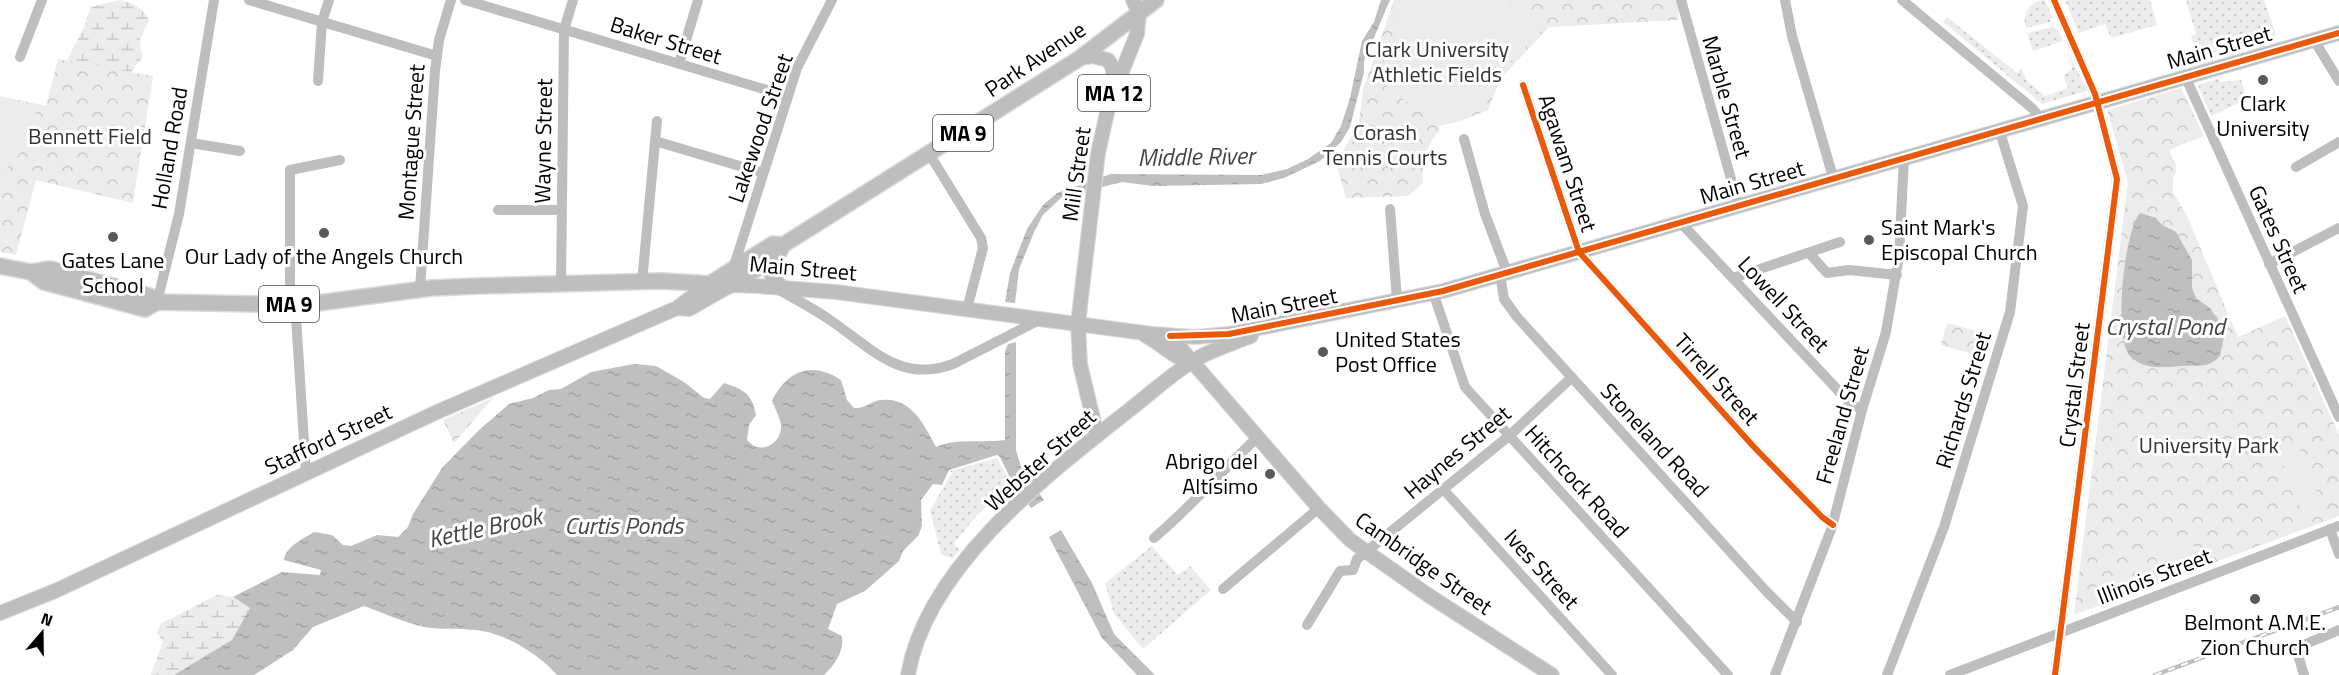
<svg xmlns="http://www.w3.org/2000/svg" width="2339" height="675" font-family="'Titillium Web',sans-serif">
<style>
.grass{fill:url(#grass-dots)}
.wetland{fill:url(#wetland-marsh)}
.park{fill:url(#park-crowns)}
.garden{fill:#ececec}
.water{fill:url(#water-ripples)}
.lines{fill:none;stroke-linecap:round;stroke-linejoin:round}
.major-casing{stroke:#dbdbdb;stroke-width:16}
.highway-casing{stroke:#dbdbdb;stroke-width:18}
.minor{stroke:#bebebe;stroke-width:10}
.major{stroke:#bebebe;stroke-width:14}
.highway{stroke:#bebebe;stroke-width:15}
.rail-casing{stroke:#bebebe;stroke-width:4.5}
.rail{stroke:#fff;stroke-width:2;stroke-dasharray:7;stroke-linecap:butt}
.cycleway-casing{stroke:#fff;stroke-width:10}
.cycleway{stroke:#e8590c;stroke-width:6}
.poi-dot{fill:#595959;stroke:#fff;stroke-width:2}
.labels{text-anchor:middle;dominant-baseline:central;stroke-width:6;stroke-linejoin:round;paint-order:stroke}
.shield{fill:#fff;stroke:#4c4c4c;stroke-width:1.5}
.shield-label{font-size:21px;font-weight:bold;fill:#000}
.street-label{font-size:22px;fill:#000;stroke:#fff}
.park-label{font-size:22px;fill:#333;stroke:#fff}
.poi-label{font-size:22px;fill:#000;stroke:#fff}
.water-label{font-size:24px;font-style:italic;fill:#444;stroke:#fff}
</style>
<defs>
<pattern id="grass-dots" width="8" height="8" patternUnits="userSpaceOnUse" patternTransform="scale(1.5)"><rect width="8" height="8" fill="#ececec"/><path d="M2 2h.1M6 6h.1" fill="none" stroke="#c9c9c9" stroke-width="1.8" stroke-linecap="round"/></pattern>
<pattern id="wetland-marsh" width="20" height="14" patternUnits="userSpaceOnUse" patternTransform="scale(1.5)"><rect width="20" height="14" fill="#ececec"/><path d="M1 5h8M5 5V1M11 12h8M15 12V8" fill="none" stroke="#c9c9c9"/></pattern>
<pattern id="park-crowns" width="20" height="18" patternUnits="userSpaceOnUse" patternTransform="scale(1.5)"><rect width="20" height="18" fill="#ececec"/><path d="M2 6a3 3 0 1 1 6 0M12 15a3 3 0 1 1 6 0" fill="none" stroke="#c9c9c9"/></pattern>
<pattern id="water-ripples" width="26" height="14" patternUnits="userSpaceOnUse" patternTransform="scale(1.5)"><rect width="26" height="14" fill="#bfbfbf"/><path d="M2 4q2-2 4 0t4 0M15 11q2-2 4 0t4 0" fill="none" stroke="#a2a2a2"/></pattern>
</defs>
<rect width="100%" height="100%" fill="#fff"/>
<g class="grass">
<path d="M2045,0L2052,17L2050,22L2026,28C2021,15 2030,0 2045,0Z"/>
<path d="M2065,0H2150L2157,25L2111,38L2105,24L2079,33Z"/>
<path d="M2186,0H2264L2276,35L2252,42L2246,37L2225,42L2221,50L2197,58L2191,36L2196,34Z"/>
<path d="M1947,17L2017,73L2021,68L2027,81L2045,96L2068,88L2063,75L2072,70L2070,55L2087,91L2042,104L1943,22Z"/>
<path d="M2053,27L2059,31L2063,41L2033,51L2027,33Z"/>
<path d="M2240,72L2219,79L2220,82L2241,80L2247,99L2211,116L2198,85Z"/>
<path d="M997,458L1016,492C1009,497 1001,497 994,501C978,511 965,530 954,544L960,550L952,559L941,554L930,510L952,473L950,471Z"/>
<path d="M1152,546L1178,575L1190,566L1211,590L1143,649L1114,614L1105,583Z"/>
</g>
<g class="wetland">
<path d="M119,0C132,3 144,7 149,21L140,39L142,58L126,79L67,61L84,27L91,7Z"/>
<path d="M217,595L233,597L250,608L249,614L232,640L208,657L174,675H151L163,642L157,632L160,624Z"/>
</g>
<g class="park">
<path d="M1394,0H1678L1679,20L1549,27L1501,78L1488,110L1461,121L1439,126L1440,130C1425,146 1422,161 1423,183L1408,196L1346,198L1336,164L1359,122L1363,90Z"/>
<path d="M58,59L153,76L133,203L36,180L16,255L0,252V96L46,106Z"/>
<path d="M2181,88L2204,136L2169,150L2177,168L2173,179V192L2187,216L2238,337L2285,316L2339,435V516L2074,615L2128,182L2107,110Z"/>
<path d="M1947,323L1994,336L1987,358L1941,345Z"/>
<path d="M494,397L454,443L443,420Z"/>
</g>
<g class="garden">
<path d="M1405,0H1503L1543,28L1497,76L1485,107L1441,122C1416,109 1397,98 1378,77Z"/>
<path d="M0,97L38,106C31,133 24,157 0,173Z"/>
<path d="M2296,439L2323,507L2303,515L2276,447Z"/>
<path d="M2190,534L2197,554L2159,567L2152,548Z"/>
</g>
<g class="water">
<path d="M1381,0H1390L1364,61V72L1350,127L1341,142L1320,161L1284,178L1261,184L1153,186L1122,182L1062,197L1043,215L1035,230L1019,269L1015,303L1005,302L1010,273L1027,229L1043,205L1057,193L1111,174L1261,175L1287,169L1308,159L1331,143L1341,126L1350,98L1362,41L1374,22Z"/>
<path d="M2140,213L2156,218L2162,225L2176,232L2192,260V288L2196,298L2210,308L2221,325L2224,337L2220,356C2208,369 2199,365 2183,366C2165,367 2144,371 2130,356C2113,338 2124,231 2140,213Z"/>
<path d="M1016,342V450L1022,470L1044,500L1031,508L1014,486L1000,457L997,455L949,470L942,485L933,484L921,500L922,526L918,536L903,551L899,561L865,591L837,604L828,629L842,636C844,652 835,664 824,675H557C540,655 504,632 475,630C458,628 442,630 425,627C405,623 384,613 364,606L313,627L293,650L254,675H174L232,640L250,608L233,597L282,572L320,575L321,570L284,560C286,546 303,539 314,532L332,535L343,545L351,546L377,535L398,537L408,527L413,514L442,468L478,431L509,404L533,398L549,390L561,389L591,372L634,364L656,366L684,382L704,398L710,399L724,383C745,390 752,394 756,415L749,425L747,440C760,456 782,444 781,425C780,418 775,408 772,401C786,371 812,360 841,380L847,400L854,408C866,409 870,401 881,400C911,396 925,426 936,447C955,438 983,443 1005,440V351L1008,344Z"/>
<path d="M1061,530L1092,583L1114,634L1155,675H1137L1102,638L1049,537Z"/>
</g>
<g class="lines">
<g class="major-casing">
<g id="major">
<path d="M1080,58L1092,56L1108,60L1113,68V88"/>
<path d="M777,256L771,274L782,288"/>
<path d="M677,308L689,309L731,285L757,286L836,292L1152,334L1195,337L1229,334L1443,291L2339,33"/>
<path d="M1146,336C1161,343 1175,360 1191,361"/>
<path d="M1170,336L1319,508L1350,540L1428,595L1552,675"/>
<path d="M1097,435L1080,364L1078,324L1098,153L1109,104L1137,34L1139,13L1133,0"/>
<path d="M0,613L55,591L437,412L677,308L709,284"/>
<path d="M908,675C926,567 1047,475 1128,411C1149,395 1170,375 1193,361C1210,350 1232,344 1251,336"/>
</g>
</g>
<g class="highway-casing">
<g id="highway">
<path d="M0,266L31,272L50,269L149,296L157,302"/>
<path d="M31,272L44,282L145,309L157,302L303,305L431,288L478,286L661,281L731,285L777,256L783,245L1080,58L1156,0"/>
<path d="M711,283L773,244L783,245"/>
</g>
</g>
<g class="minor">
<path d="M249,0L437,56"/>
<path d="M465,0L787,96"/>
<path d="M1681,0L1738,204"/>
<path d="M1785,0L1792,36L1833,177"/>
<path d="M1902,0L2033,109L2040,118"/>
<path d="M2054,0L2095,94L2117,179L2055,675"/>
<path d="M2314,40L2339,81"/>
<path d="M20,57L42,0"/>
<path d="M679,64L698,0"/>
<path d="M2185,76L2339,417"/>
<path d="M318,81L322,22L329,0"/>
<path d="M1523,85L1579,252L1753,446L1822,517L1833,525"/>
<path d="M1464,139L1485,214L1507,272"/>
<path d="M655,141L763,173"/>
<path d="M191,143L240,151"/>
<path d="M930,155L981,238L983,248L967,309"/>
<path d="M2296,167L2339,142"/>
<path d="M1390,209L1397,300"/>
<path d="M498,210H561"/>
<path d="M1680,222L1850,403L1862,410"/>
<path d="M1809,253L1827,273L1849,270L1897,275"/>
<path d="M2269,264L2339,228"/>
<path d="M733,269L797,68L832,0"/>
<path d="M1500,274L1504,299L1517,317L1765,590L1797,622"/>
<path d="M1733,278L1840,242"/>
<path d="M642,282L657,121"/>
<path d="M561,284L564,30L573,0"/>
<path d="M420,289L435,71L439,40L451,0"/>
<path d="M777,289C795,299 813,308 830,320C870,347 900,384 953,364L1041,319"/>
<path d="M1433,292L1465,387L1728,675"/>
<path d="M157,302L179,214L214,0"/>
<path d="M306,473L296,317L290,290V170L340,160"/>
<path d="M1443,489L1612,675"/>
<path d="M2330,529L2339,554"/>
<path d="M1154,538C1192,506 1222,470 1258,437"/>
<path d="M1223,589L1319,508"/>
<path d="M1307,625L1340,571L1353,570L1357,559L1509,436L1571,378"/>
<path d="M1775,675L1832,527L1862,410L1886,332L1899,256L1904,157"/>
<path d="M1887,675L1944,527L2010,312L2023,206L1999,129"/>
<path d="M1950,675L2339,526"/>
<path d="M2304,675L2296,648L2339,630"/>
</g>
<use href="#major" class="major"/>
<use href="#highway" class="highway"/>
<g class="rail-casing">
<path id="rail" d="M2155,675L2339,607"/>
</g>
<use href="#rail" class="rail"/>
<g class="cycleway-casing">
<g id="cycleway">
<path d="M2054,0L2095,94L2117,179L2055,675"/>
<path d="M1523,85L1579,252L1753,446L1822,517L1833,525"/>
<path d="M1170,336L1229,334L1443,291L2339,33"/>
</g>
</g>
<use href="#cycleway" class="cycleway"/>
</g>
<g class="poi-dot">
<circle cx="2263" cy="80" r="6"/>
<circle cx="324" cy="233" r="6"/>
<circle cx="113" cy="237" r="6"/>
<circle cx="1869" cy="240" r="6"/>
<circle cx="1323" cy="352" r="6"/>
<circle cx="1270" cy="474" r="6"/>
<circle cx="2255" cy="599" r="6"/>
</g>
<g class="labels">
<g class="shield">
<rect x="1078" y="75" width="72" height="36" rx="4.5"/>
<rect x="933" y="115" width="60" height="36" rx="4.5"/>
<rect x="259" y="286" width="60" height="36" rx="4.5"/>
</g>
<g class="shield-label">
<text x="1114" y="93">MA 12</text>
<text x="963" y="133">MA 9</text>
<text x="289" y="304">MA 9</text>
</g>
<g class="street-label">
<text transform="translate(666 40) rotate(17)">Baker Street</text>
<text transform="translate(2219 47) rotate(-16)">Main Street</text>
<text transform="translate(1035 59) rotate(-34)">Park Avenue</text>
<text transform="translate(1727 97) rotate(74)">Marble Street</text>
<text transform="translate(760 128) rotate(-71)">Lakewood Street</text>
<text transform="translate(543 141) rotate(-89)">Wayne Street</text>
<text transform="translate(411 142) rotate(-86)">Montague Street</text>
<text transform="translate(169 148) rotate(-80)">Holland Road</text>
<text transform="translate(1568 163) rotate(72)">Agawam Street</text>
<text transform="translate(1076 174) rotate(-82)">Mill Street</text>
<text transform="translate(1752 182) rotate(-16)">Main Street</text>
<text transform="translate(2279 239) rotate(66)">Gates Street</text>
<text transform="translate(803 268) rotate(5)">Main Street</text>
<text transform="translate(1784 304) rotate(47)">Lowell Street</text>
<text transform="translate(1284 305) rotate(-11)">Main Street</text>
<text transform="translate(1717 379) rotate(48)">Tirrell Street</text>
<text transform="translate(2074 385) rotate(-83)">Crystal Street</text>
<text transform="translate(1963 400) rotate(-73)">Richards Street</text>
<text transform="translate(1842 415) rotate(-74)">Freeland Street</text>
<text transform="translate(328 439) rotate(-25)">Stafford Street</text>
<text transform="translate(1655 440) rotate(47)">Stoneland Road</text>
<text transform="translate(1457 452) rotate(-40)">Haynes Street</text>
<text transform="translate(1040 460) rotate(-42)">Webster Street</text>
<text transform="translate(1577 481) rotate(48)">Hitchcock Road</text>
<text transform="translate(1424 563) rotate(35)">Cambridge Street</text>
<text transform="translate(1542 569) rotate(48)">Ives Street</text>
<text transform="translate(2154 576) rotate(-21)">Illinois Street</text>
</g>
<g class="park-label">
<text x="1437" y="49">Clark University<tspan x="1437" dy="25">Athletic Fields</tspan></text>
<text x="1385" y="132">Corash<tspan x="1385" dy="25">Tennis Courts</tspan></text>
<text x="90" y="136">Bennett Field</text>
<text x="2209" y="445">University Park</text>
</g>
<g class="poi-label">
<text x="2263" y="103">Clark<tspan x="2263" dy="25">University</tspan></text>
<text x="1881" y="227" text-anchor="start">Saint Mark's<tspan x="1881" dy="25">Episcopal Church</tspan></text>
<text x="324" y="256">Our Lady of the Angels Church</text>
<text x="113" y="260">Gates Lane<tspan x="113" dy="25">School</tspan></text>
<text x="1335" y="339" text-anchor="start">United States<tspan x="1335" dy="25">Post Office</tspan></text>
<text x="1258" y="461" text-anchor="end">Abrigo del<tspan x="1258" dy="25">Altísimo</tspan></text>
<text x="2255" y="622">Belmont A.M.E.<tspan x="2255" dy="25">Zion Church</tspan></text>
</g>
<g class="water-label">
<text transform="translate(1196 156) rotate(-1)">Middle River</text>
<text x="2165" y="326">Crystal Pond</text>
<text x="624" y="525">Curtis Ponds</text>
<text transform="translate(485 527) rotate(-12)">Kettle Brook</text>
</g>
</g>
<g transform="translate(42 633) rotate(20)" stroke="#ffffff" stroke-width="4.5" paint-order="stroke">
<path d="M0-4.5L10 22L0 15L-10 22Z" fill="#000000"/>
<text y="-9" font-size="16" font-weight="bold" text-anchor="middle" fill="#000000">N</text>
</g>
</svg>
